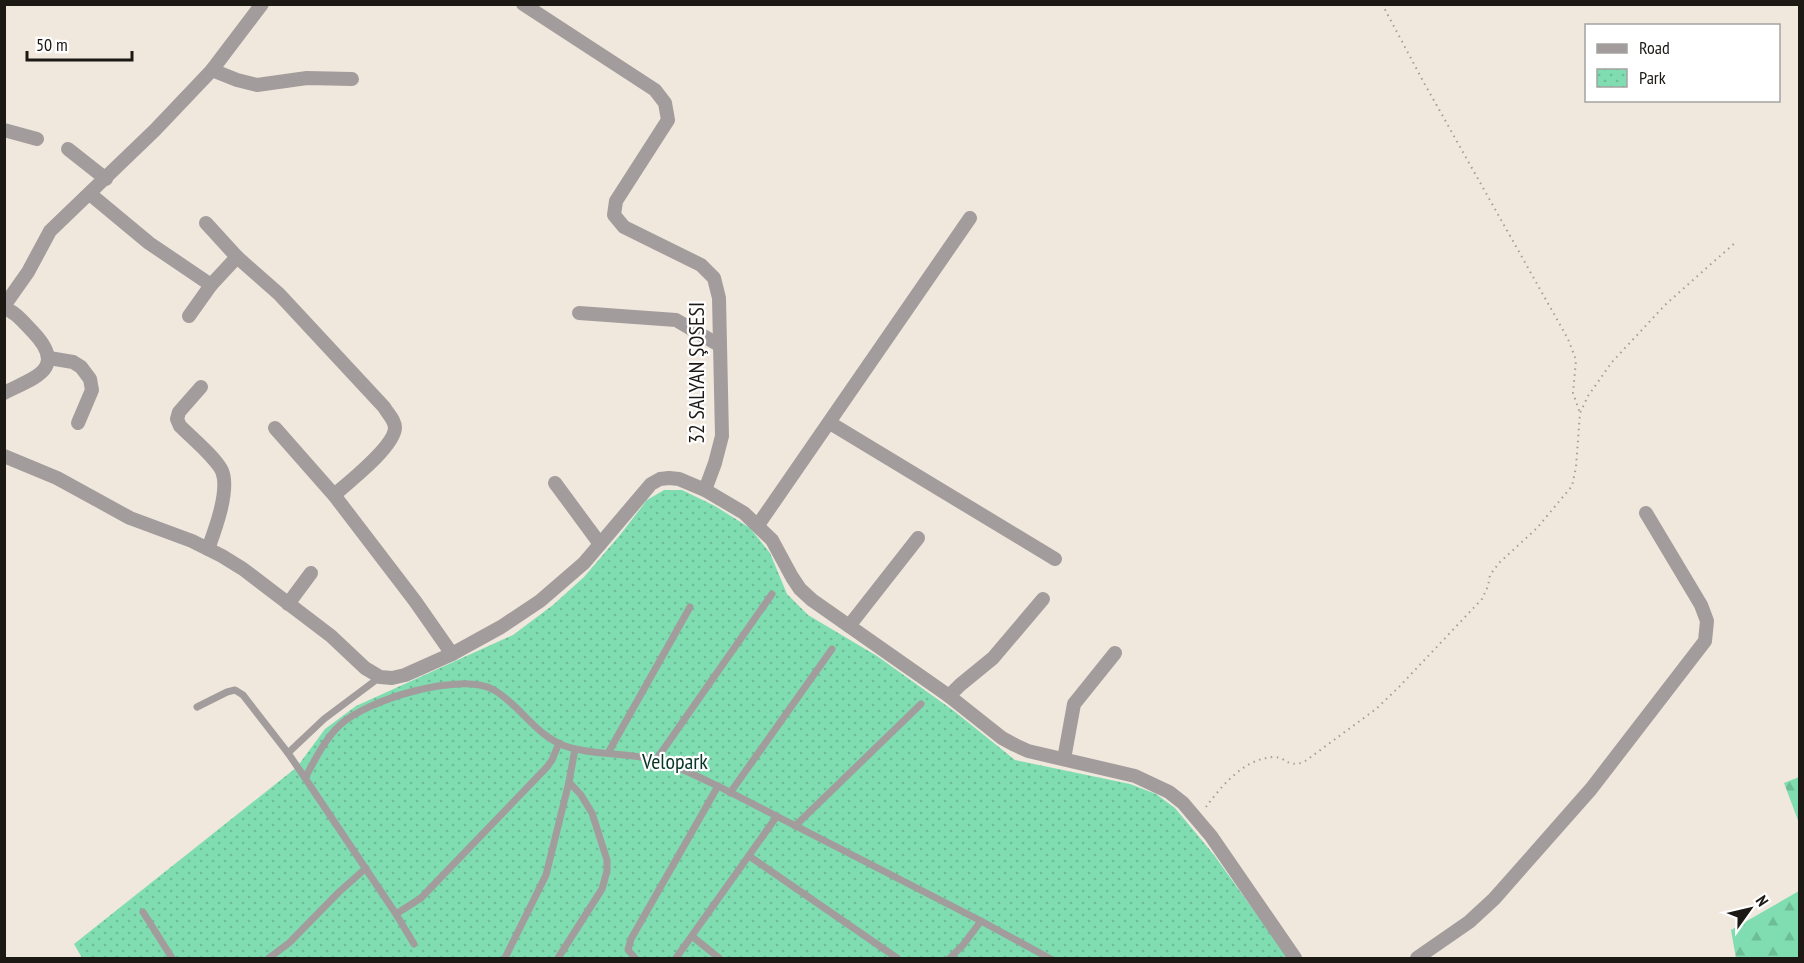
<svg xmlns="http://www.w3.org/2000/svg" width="1804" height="963" font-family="'PT Sans Narrow',sans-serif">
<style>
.forest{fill:url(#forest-firs)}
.park{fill:url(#park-dots)}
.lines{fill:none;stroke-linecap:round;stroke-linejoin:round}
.path{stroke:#a49d94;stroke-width:2;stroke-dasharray:1.5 4.5;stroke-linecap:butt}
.lane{stroke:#a39c9d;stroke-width:7}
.street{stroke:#a39c9d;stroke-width:14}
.labels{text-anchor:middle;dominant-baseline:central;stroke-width:4.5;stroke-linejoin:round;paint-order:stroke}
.street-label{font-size:22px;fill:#1c1915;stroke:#fff}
.park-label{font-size:22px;fill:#083725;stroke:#fff}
</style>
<defs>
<pattern id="forest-firs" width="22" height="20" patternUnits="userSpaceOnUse" patternTransform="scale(1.5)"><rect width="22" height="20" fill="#7fddb1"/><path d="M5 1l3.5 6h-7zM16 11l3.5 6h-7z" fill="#6dbd97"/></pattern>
<pattern id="park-dots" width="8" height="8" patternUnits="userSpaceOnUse" patternTransform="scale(1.5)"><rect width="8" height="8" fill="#7fddb1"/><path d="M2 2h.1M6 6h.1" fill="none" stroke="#6dbd97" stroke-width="1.8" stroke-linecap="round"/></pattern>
</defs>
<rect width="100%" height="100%" fill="#f0e8dc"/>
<g class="forest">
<path d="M1799,777H1800L1799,823L1784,783Z"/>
<path d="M1799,891V958H1736L1731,930Z"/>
</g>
<path class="park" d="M664,490H682L715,506L750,528L770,553L787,594L808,615L877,656L954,711L1015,760L1130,784L1156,794L1175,808L1214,855L1288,958H82L74,944L297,767L325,729L356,706L513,635L553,605L584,577L620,535L647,500Z"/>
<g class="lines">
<g class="path">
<path d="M1382,4L1423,81L1568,339L1576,360L1573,393L1580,413"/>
<path d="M1206,807C1222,785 1244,759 1273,757C1287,757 1286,768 1304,762L1376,709L1398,688L1482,599L1488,586L1490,575L1499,563L1537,528L1572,486L1576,467L1580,413L1588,396L1612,362L1666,304L1737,241"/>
</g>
<g class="lane">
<path d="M197,707L227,692L235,690L243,695L288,753L305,778"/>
<path d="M288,753L324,719L380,677"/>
<path d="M608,753L690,607"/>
<path d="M656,760L772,594"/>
<path d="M730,793L832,649"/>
<path d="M795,826L921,704"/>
<path d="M749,856L897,958"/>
<path d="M143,912L172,958"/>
<path d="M396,914L421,898L547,767L552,760L559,743"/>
<path d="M693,937L719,958"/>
<path d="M414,944L396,914L305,778C315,760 324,740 340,725C366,700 461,671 494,690C521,706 535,735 565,746C594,756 626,752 655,760C677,765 698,777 718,786L981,921L1049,958"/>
<path d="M269,958L289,943L339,892L366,868"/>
<path d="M505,958L546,875L569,782L575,749"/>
<path d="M558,958L602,889L607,871V860L592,813L581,795L569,782"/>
<path d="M635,958L628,950L631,939L718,786"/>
<path d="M676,958L777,816"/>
<path d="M950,958L963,945L981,921"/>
</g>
<g class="street">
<path d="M523,4L655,90L665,103L668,120L616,201L614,215L624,227L701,265L714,278L719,298L722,436L715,463L705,490"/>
<path d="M212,70L237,80L257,85L307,78L352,79"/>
<path d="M4,130L37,139"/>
<path d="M68,149L106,179"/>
<path d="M90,194L149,243L211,285"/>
<path d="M206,223L237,257L279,294L384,407C388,414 395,420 395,428C394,447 349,482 334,495"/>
<path d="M4,306L28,272L50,231L155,130L212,70L262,4"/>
<path d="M4,308C16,312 24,323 33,332C68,369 35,377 4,393"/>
<path d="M579,313L676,320L719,345"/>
<path d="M189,316L211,285L237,257"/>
<path d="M49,358L73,362L81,367L90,379L92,390L78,423"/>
<path d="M201,387L179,412L177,419L180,426C191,437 216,458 222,471C230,490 215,530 208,549"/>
<path d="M830,423L1055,559"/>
<path d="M275,428L334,495L415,601L452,654"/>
<path d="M4,456L57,478L130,518L192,541L222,556L243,569L331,636L365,668L380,677L392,678L405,675L452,654L501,627L540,601L584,563L651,484L660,479L669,478L679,479L705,490L744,513L772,540L792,577L800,589L812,600L949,696L1002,738L1015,745L1028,751L1135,776L1169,792L1183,803L1211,836L1295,958"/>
<path d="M555,483L600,544"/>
<path d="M758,525L970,218"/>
<path d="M288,604L311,573"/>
<path d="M849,626L918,538"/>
<path d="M949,696L960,685L993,658L1043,599"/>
<path d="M1064,759L1074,704L1115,653"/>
<path d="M1417,958L1469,922L1494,899L1591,789L1705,641L1707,621L1701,605L1646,513"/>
</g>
</g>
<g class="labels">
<g class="street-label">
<text transform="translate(696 373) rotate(-90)">32 SALYAN ŞOSESI</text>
</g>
<g class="park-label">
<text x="675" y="761">Velopark</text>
</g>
</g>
<rect width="1804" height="963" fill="none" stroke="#1c1915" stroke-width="12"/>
<rect x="1585" y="24" width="195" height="78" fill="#ffffff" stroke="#a4a3a1" stroke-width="1.5"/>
<rect x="1597" y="44" width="30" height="9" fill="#a39c9d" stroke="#a4a3a1" stroke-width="1.5"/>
<text x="1639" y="54" font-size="18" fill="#1c1915">Road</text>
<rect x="1597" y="69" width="30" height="18" fill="url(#park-dots)" stroke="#a4a3a1" stroke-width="1.5"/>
<text x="1639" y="84" font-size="18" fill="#1c1915">Park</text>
<g transform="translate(1750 909) rotate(56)" stroke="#ffffff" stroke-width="4.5" paint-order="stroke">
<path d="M0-4.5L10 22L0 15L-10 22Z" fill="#1c1915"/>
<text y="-9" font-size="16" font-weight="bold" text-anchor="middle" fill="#1c1915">N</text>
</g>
<path d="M27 51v9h105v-9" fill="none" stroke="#1c1915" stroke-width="3"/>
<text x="36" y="51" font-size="18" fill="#1c1915" stroke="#ffffff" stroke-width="4.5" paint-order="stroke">50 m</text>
</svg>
